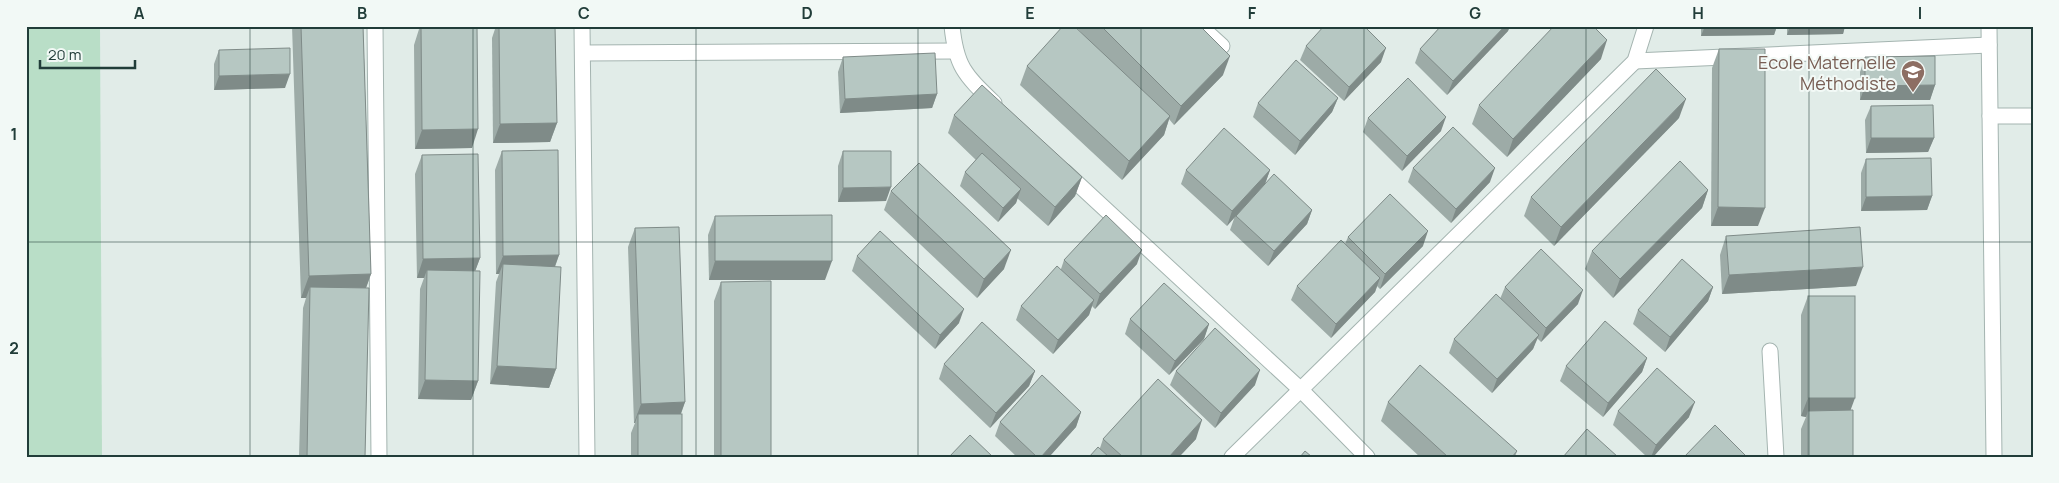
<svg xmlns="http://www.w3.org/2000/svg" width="2059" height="483" font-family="Manrope,sans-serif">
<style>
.green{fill:#b9dec7}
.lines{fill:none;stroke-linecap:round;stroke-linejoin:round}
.minor-casing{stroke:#a4b4b0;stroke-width:17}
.tertiary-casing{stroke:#a4b4b0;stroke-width:17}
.minor{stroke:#fff;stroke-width:15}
.tertiary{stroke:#fff;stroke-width:15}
.wall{fill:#9daba7}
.shaded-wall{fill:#7f8b88}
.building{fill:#b6c7c2;stroke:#7f8b88}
.grid{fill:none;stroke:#213d39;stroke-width:1;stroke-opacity:0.55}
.labels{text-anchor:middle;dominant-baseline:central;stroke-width:4;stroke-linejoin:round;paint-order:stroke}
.education-label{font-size:18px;fill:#785e54;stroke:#f2f9f6;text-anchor:end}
.neatline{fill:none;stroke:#213d39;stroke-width:2}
.grid-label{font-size:16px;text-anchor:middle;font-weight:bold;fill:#213d39}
</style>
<rect width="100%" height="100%" fill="#e1ece8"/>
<path class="green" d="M26,26H100L102,457H26Z"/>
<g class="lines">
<g class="minor-casing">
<g id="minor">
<path d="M375,26L379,457"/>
<path d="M582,26L587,457"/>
<path d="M952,26C956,67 965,75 994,103"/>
<path d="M1200,26L1222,46"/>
<path d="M583,53L955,51"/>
<path d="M1635,61L1989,45"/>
<path d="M1990,116H2033"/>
<path d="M1064,171L1301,390L1367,457"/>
<path d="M1770,351L1776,457"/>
<path d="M1232,457L1635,61L1646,26"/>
</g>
</g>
<g class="tertiary-casing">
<path id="tertiary" d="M1989,26L1994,457"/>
</g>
<use href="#minor" class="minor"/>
<use href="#tertiary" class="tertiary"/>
</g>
<g class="wall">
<path d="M292,26H363L371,274L366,288L365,457H299L303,308L306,298H301Z"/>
<path d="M406,26H477L472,148L415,149L414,45L420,26L406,27Z"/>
<path d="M496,26H555L557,123L550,142L493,143L492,38Z"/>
<path d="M1075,26H1200L1223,75L1174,125L1169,119L1164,135L1122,180L1020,85L1027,66L1088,40Z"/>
<path d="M1441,26H1510L1508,31L1447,95L1415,63L1420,49Z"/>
<path d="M1701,26H1777L1774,35L1701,36Z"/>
<path d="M1787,26H1845L1843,34L1787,35Z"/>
<path d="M1306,46L1381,62L1344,101L1300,60Z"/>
<path d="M1719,49L1758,226H1711L1712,68Z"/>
<path d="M219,50L285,88L214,90V64Z"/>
<path d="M843,57L937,94L932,108L840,113L838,72Z"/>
<path d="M1865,57L1935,85L1930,100H1860V72Z"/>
<path d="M1601,59L1507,157L1472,124L1479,105Z"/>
<path d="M1338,98L1332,112L1295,155L1253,117L1258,103Z"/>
<path d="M1871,106L1934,138L1928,152L1866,153L1865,120Z"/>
<path d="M954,115L1082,177L1075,196L1048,226L1017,198L1016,203L998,222L960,186L965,172L976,160L948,133Z"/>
<path d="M1368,118L1441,131L1402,171L1363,132Z"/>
<path d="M1679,118L1554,246L1524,216L1531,197Z"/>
<path d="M502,151L559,255L555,267L556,369L549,388L490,384L496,282L499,274H496L495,170Z"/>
<path d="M843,151L886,201L838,202V166Z"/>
<path d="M422,155L480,258L475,271L478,381L471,400L418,399L420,289L424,278H417L415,174Z"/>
<path d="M1866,159L1932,196L1927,210L1861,211V173Z"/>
<path d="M1413,168L1490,182L1451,223L1408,182Z"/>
<path d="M1186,170H1270L1265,184L1312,210L1307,224L1268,266L1230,230L1235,216L1227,226L1181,184Z"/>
<path d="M1708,190L1702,208L1613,298L1585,269L1592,251Z"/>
<path d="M891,191L1004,269L977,298L884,210Z"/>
<path d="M715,216L825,280H709L708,235Z"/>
<path d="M635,228L685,402L681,414L682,457H631V433L635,423H634L628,247Z"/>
<path d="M1726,236L1856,286L1722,294L1720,255Z"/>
<path d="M1348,237L1423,246L1380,289L1377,286L1375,292L1331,338L1291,300L1297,286L1345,244Z"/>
<path d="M857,256L959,323L935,349L852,271Z"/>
<path d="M1064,260L1137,264L1095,309L1092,306L1089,315L1053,354L1016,320L1021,306L1061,269Z"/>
<path d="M721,282L771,457H714V301Z"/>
<path d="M1505,287L1578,304L1541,342L1537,338L1533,349L1492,393L1449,353L1454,339L1500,299Z"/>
<path d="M1713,287L1708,301L1665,352L1633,324L1638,310Z"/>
<path d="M1808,296L1850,410L1853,457H1801V429L1806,417L1801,416V315Z"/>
<path d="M1130,319L1209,324L1204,339L1169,375L1125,334Z"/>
<path d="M1647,358L1642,372L1603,417L1560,381L1566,366Z"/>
<path d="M944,364L1035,371L1029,386L990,428L939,379Z"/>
<path d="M1176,371L1255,385L1215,428L1170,385Z"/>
<path d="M1388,402L1517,451L1515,457H1420L1381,421Z"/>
<path d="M1618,411L1689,417L1653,457H1647L1613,425Z"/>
<path d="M1081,412L1076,427L1049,457H1017L995,436L1000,422Z"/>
<path d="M1103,439H1196L1179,457H1089L1100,448Z"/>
</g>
<g class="shaded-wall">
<path d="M407,26H425L406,27Z"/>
<path d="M798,26H858V27L797,28Z"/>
<path d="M1505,26H1510L1508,31L1447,95L1453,81Z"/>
<path d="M1705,26H1777L1774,35L1701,36Z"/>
<path d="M1790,26H1845L1843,34L1787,35Z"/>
<path d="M1866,26H1934L1933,28L1865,29Z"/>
<path d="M1607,40L1601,59L1507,157L1513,139Z"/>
<path d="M1386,48L1381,62L1344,101L1349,87Z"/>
<path d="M1230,56L1223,75L1174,125L1181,106Z"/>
<path d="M290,74L285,88L214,90L219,76Z"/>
<path d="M1935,85L1930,100H1860L1865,86Z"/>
<path d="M937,94L932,108L840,113L845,99Z"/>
<path d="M1338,98L1332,112L1295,155L1300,141Z"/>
<path d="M1686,99L1679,118L1554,246L1561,227Z"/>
<path d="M1170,116L1164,135L1122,180L1129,161Z"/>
<path d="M1446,117L1441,131L1402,171L1407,156Z"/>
<path d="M557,123L550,142L493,143L500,124Z"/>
<path d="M478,129L472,148L415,149L422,130Z"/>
<path d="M1871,138H1934L1928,152L1866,153Z"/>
<path d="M1495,168L1490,182L1451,223L1456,209Z"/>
<path d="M1270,170L1265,184L1227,226L1232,211Z"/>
<path d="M1082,177L1075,196L1048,226L1055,207Z"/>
<path d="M891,187L886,201L838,202L843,188Z"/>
<path d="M1021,189L1016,203L998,222L1003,208Z"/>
<path d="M1708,190L1702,208L1613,298L1620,279Z"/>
<path d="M1932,196L1927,210L1861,211L1866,197Z"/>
<path d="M1718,207L1765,208L1758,226H1711Z"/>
<path d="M1312,210L1307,224L1268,266L1274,251Z"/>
<path d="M1428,231L1423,246L1380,289L1385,274Z"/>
<path d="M1011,250L1004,269L977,298L984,279Z"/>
<path d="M1142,250L1137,264L1095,309L1100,294Z"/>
<path d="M559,255L552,274L503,264L499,274H496L503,256Z"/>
<path d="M480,258L473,277L427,270L424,278H417L423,259Z"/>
<path d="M715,261H832L825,280H709Z"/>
<path d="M1863,267L1856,286L1722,294L1729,275Z"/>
<path d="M371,274L363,296L310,287L306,298H301L309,276Z"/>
<path d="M1380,278L1375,292L1331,338L1336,324Z"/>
<path d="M1713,287L1708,301L1665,352L1670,337Z"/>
<path d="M1583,290L1578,304L1541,342L1546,328Z"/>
<path d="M1094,300L1089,315L1053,354L1058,340Z"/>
<path d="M964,309L959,323L935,349L940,335Z"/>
<path d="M1209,324L1204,339L1169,375L1175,361Z"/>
<path d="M1539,335L1533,349L1492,393L1497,379Z"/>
<path d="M1647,358L1642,372L1603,417L1608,403Z"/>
<path d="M497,366L556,369L549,388L490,384Z"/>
<path d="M1260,370L1255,385L1215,428L1221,413Z"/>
<path d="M1035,371L1029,386L990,428L996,413Z"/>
<path d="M425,380L478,381L471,400L418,399Z"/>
<path d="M1808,398H1855L1848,417L1808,411L1806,417L1801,416Z"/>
<path d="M685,402L678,421L638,414L635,423H634L641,404Z"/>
<path d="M1695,402L1689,417L1653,457H1651L1656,445Z"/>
<path d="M1081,412L1076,427L1049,457H1041Z"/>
<path d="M1202,420L1196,439L1179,457H1169Z"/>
</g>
<g class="building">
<path d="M301,26H363L371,274L309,276Z"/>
<path d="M421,26H477L478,129L422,130Z"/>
<path d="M499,26H555L557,123L500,124Z"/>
<path d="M1063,26H1074L1170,116L1129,161L1027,66Z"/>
<path d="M1101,26H1200L1230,56L1181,106Z"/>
<path d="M1324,26H1364L1386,48L1349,87L1306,46Z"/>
<path d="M1441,26H1505L1453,81L1420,49Z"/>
<path d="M1554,26H1593L1607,40L1513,139L1479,105Z"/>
<path d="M290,48V74L219,76V50Z"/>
<path d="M1719,49H1765V208L1718,207Z"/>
<path d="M935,53L937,94L845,99L843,57Z"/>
<path d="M1935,56V85L1865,86V57Z"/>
<path d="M1296,60L1338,98L1300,141L1258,103Z"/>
<path d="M1656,69L1686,99L1561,227L1531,197Z"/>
<path d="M1408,78L1446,117L1407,156L1368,118Z"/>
<path d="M982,85L1082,177L1055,207L954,115Z"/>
<path d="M1933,105L1934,138H1871V106Z"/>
<path d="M1453,127L1495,168L1456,209L1413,168Z"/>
<path d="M1224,128L1270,170L1232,211L1186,170Z"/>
<path d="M558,150L559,255L503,256L502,151Z"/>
<path d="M843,151H891V187L843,188Z"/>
<path d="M982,153L1021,189L1003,208L965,172Z"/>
<path d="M478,154L480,258L423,259L422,155Z"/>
<path d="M1931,158L1932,196L1866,197V159Z"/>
<path d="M1680,161L1708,190L1620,279L1592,251Z"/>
<path d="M919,163L1011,250L984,279L891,191Z"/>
<path d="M1274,174L1312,210L1274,251L1236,216Z"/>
<path d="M1390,194L1428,231L1385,274L1348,237Z"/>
<path d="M832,215V261H715V216Z"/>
<path d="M1106,215L1142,250L1100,294L1064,260Z"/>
<path d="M679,227L685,402L641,404L635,228Z"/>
<path d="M1860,227L1863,267L1729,275L1726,236Z"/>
<path d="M880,231L964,309L940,335L857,256Z"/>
<path d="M1341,240L1380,278L1336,324L1297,286Z"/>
<path d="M1541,249L1583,290L1546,328L1505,287Z"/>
<path d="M1682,259L1713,287L1670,337L1638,310Z"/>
<path d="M503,264L561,267L556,369L497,366Z"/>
<path d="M1057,266L1094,300L1058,340L1021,306Z"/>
<path d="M427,270L480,271L478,381L425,380Z"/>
<path d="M771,281V457H721V282Z"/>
<path d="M1164,283L1209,324L1175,361L1130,319Z"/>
<path d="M310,287L369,288L365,457H307Z"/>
<path d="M1496,294L1539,335L1497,379L1454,339Z"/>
<rect x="1808" y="296" width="47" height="102"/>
<path d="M1605,321L1647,358L1608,403L1566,366Z"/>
<path d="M982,322L1035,371L996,413L944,364Z"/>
<path d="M1215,328L1260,370L1221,413L1176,371Z"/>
<path d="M1420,365L1517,451L1512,457H1448L1388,402Z"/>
<path d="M1657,368L1695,402L1656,445L1618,411Z"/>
<path d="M1042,375L1081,412L1041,457H1037L1000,422Z"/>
<path d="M1158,379L1202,420L1169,457H1123L1103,439Z"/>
<path d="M1853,410V457H1808V411Z"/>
<rect x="638" y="414" width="44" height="43"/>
<path d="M1715,425L1745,455L1744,457H1684Z"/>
<path d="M1587,429L1618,457H1563Z"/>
<path d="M970,435L993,457H949Z"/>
<path d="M1098,447L1109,457H1089Z"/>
<path d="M1305,451L1312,457H1300Z"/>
</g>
<path class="grid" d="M250,26V457M473,26V457M696,26V457M918,26V457M1141,26V457M1364,26V457M1586,26V457M1809,26V457M26,242H2033"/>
<defs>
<g id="school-pin" transform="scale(1.25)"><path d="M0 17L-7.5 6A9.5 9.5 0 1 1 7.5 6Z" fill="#8d6e63" stroke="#f2f9f6"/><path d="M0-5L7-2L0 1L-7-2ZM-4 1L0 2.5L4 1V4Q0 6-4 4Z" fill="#fff"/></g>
</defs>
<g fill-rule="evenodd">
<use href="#school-pin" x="1913" y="72"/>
</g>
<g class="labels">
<g class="education-label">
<text x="1896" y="62">Ecole Maternelle<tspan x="1896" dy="21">Méthodiste</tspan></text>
</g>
</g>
<rect width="2059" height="483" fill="none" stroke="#f2f9f6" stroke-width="55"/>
<path d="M40 60v8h95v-8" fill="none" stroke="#213d39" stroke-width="2.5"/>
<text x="48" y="60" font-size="15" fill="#213d39" stroke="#f2f9f6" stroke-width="4" paint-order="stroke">20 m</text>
<rect x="28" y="28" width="2004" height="428" class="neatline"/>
<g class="grid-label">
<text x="139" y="19">A</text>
<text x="362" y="19">B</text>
<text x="584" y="19">C</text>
<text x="807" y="19">D</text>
<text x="1030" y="19">E</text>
<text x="1252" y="19">F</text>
<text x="1475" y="19">G</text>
<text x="1698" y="19">H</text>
<text x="1920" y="19">I</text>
<text x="14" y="140">1</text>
<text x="14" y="354">2</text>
</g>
</svg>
